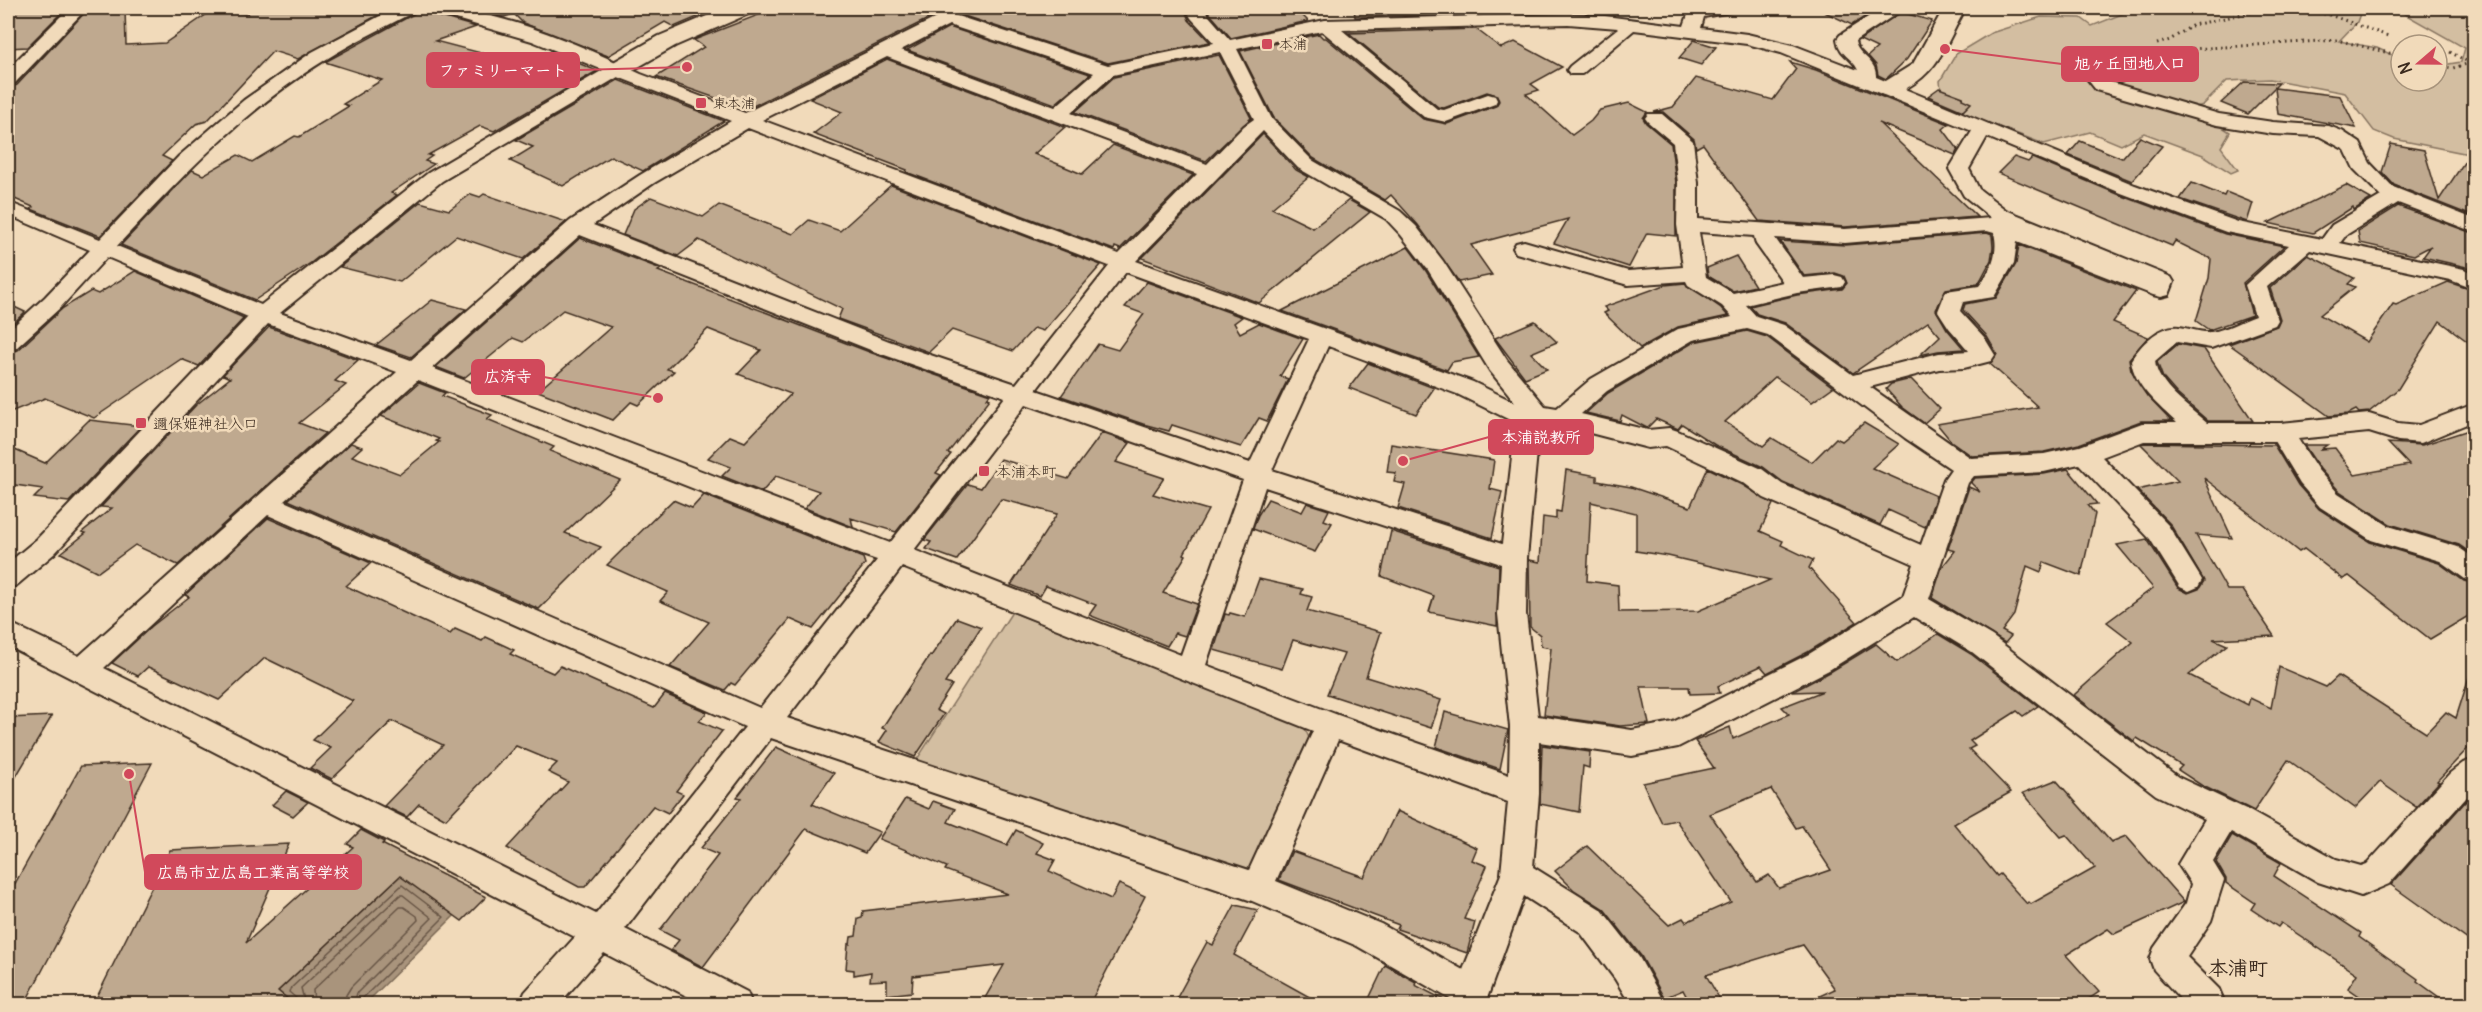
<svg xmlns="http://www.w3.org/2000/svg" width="2482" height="1012" font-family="Delius,'Klee One',sans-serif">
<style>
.green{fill:#d3bea1;stroke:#877460;stroke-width:1.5}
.water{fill:#a9947c;stroke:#7d6a56;stroke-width:1.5}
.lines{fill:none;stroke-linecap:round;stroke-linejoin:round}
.shore{stroke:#675444;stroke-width:1.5}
.building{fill:#bfa98f;stroke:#3b2a1e;stroke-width:1.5;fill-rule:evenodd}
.minor-casing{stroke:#3b2a1e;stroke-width:4}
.tertiary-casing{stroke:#3b2a1e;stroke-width:4}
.path{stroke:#3b2a1e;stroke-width:3;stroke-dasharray:1.5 4;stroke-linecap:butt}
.minor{fill:#f1daba;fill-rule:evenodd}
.tertiary{fill:#f1daba;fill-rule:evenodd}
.poi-dot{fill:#d1495b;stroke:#f1daba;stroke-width:2}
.labels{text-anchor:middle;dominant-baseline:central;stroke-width:5;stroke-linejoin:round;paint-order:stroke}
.far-poi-label{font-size:14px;fill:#3b2a1e;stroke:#f1daba;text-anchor:start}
.poi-label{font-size:15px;fill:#3b2a1e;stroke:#f1daba;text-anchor:start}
.near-neighbourhood-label{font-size:20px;font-weight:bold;fill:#3b2a1e;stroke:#f1daba}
.leader{fill:none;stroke:#d1495b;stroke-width:2}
.callout-dot{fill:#d1495b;stroke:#f1daba;stroke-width:2}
.callout{fill:#d1495b;stroke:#d1495b;stroke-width:2}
.callout-label{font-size:16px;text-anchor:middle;font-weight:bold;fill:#fff}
</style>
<rect width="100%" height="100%" fill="#f1daba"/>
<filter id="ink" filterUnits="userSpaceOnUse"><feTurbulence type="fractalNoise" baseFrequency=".0167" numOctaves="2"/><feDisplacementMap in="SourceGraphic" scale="12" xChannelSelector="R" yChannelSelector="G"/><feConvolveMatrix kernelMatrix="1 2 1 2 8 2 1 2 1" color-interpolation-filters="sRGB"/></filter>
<g filter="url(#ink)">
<g class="green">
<path d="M2137,8H2362L2357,22L2339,41L2377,48L2401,59V81H2437V66L2461,62L2465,48L2394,8H2474V155L2394,139L2374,131L2345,93L2270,79L2227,81L2203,105L2193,108L2230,132L2221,147L2238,170L2231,173L2203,155L2144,133L2121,145L2090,132L2044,144L1962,113L1942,98L1940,81L1956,54L1991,33L2041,17L2081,18L2092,26Z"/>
<path d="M1012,612L1304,727L1311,742L1253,866L1237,873L914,764Z"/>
</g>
<path class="water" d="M400,876L455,915L365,1004H295L278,991Z"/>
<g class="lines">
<g class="shore">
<path d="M298,1004L297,999L289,992L290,989L402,885L444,917L363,998L361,1004"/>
<path d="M305,1004L301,988L400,895H403L432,918L357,993L354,1004"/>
<path d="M314,1004L313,990L400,907H404L417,916L418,920L351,987L346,995L345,1004"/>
</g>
</g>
<g class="building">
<path d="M8,8H66L27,47L8,48Z"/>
<path d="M89,8H125L126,45L165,43L213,10L248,14V8H391L298,59L273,51L207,121L196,124L162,156L172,161L100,236L31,209L33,207L8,196V88L17,85Z"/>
<path d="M418,8H428L431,14L476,27L435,41L576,78L550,51L597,71L494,131L480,126L428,155L432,156L425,161L434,164L391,193L397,195L312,262L255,300L121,245L192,170L203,175L238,155L252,162L295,136L299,137L349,106L343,104L382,80L325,62L414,14Z"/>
<path d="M456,8H689L686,9L690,11L698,8L707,13L674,27L665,22L608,56L523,23L514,14L504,17Z"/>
<path d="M776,8H923L932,17L747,109L656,77L704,47L694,40Z"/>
<path d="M946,8H1184L1189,20L1210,42L1108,63L955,13Z"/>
<path d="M1205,8H1301L1302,15L1308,21L1231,38Z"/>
<path d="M1354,8H1486L1477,14L1355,17Z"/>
<path d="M1816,8H1879L1852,25Z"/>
<path d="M1901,12L1932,21L1907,59L1886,79L1878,75L1876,65L1868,56L1877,48L1860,40Z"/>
<path d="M949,27L1090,74L1055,104L907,50Z"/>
<path d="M1476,29L1501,48L1515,42L1562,67L1531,84L1539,90L1526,94L1572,135L1591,121L1600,110L1629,103L1647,112L1643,118L1646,123L1671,144L1676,183V236L1647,233L1629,267L1554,243L1568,219L1471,245L1492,275L1459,282L1418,225L1391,195L1385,200L1313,158L1274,118L1240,51L1319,34L1323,38H1326L1423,119L1447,124L1496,106L1499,101L1497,95L1487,92L1444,108L1438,107L1349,33Z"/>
<path d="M1694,40L1716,47L1701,65L1679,58Z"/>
<path d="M1219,55L1251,118L1206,161L1075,112L1114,77Z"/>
<path d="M887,59L1065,127L1034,154L1082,174L1113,145L1193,175L1120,249L1115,247L1114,250L906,172L907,170L813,134L842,112L810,99Z"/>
<path d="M1790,62L1816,70L1949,124L1943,129L1958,149L1955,155L1879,123L1977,217L1845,227L1759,221L1703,144L1696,148L1694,139L1663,112H1654L1673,107L1696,78L1773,100L1796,69Z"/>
<path d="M618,80L724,121L643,171L611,156L563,186L510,161L533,147L516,140Z"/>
<path d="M2244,82L2279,83L2248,114L2221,103Z"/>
<path d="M1939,88L1963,97L1962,99L1971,103L1963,111L1928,96Z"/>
<path d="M2275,88L2340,96L2356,128L2278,114Z"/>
<path d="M1263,134L1296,170L1309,177L1272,208L1313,228L1349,200L1370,212L1259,303L1142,258Z"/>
<path d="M2140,137L2162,146L2132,181L2068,155L2080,141L2122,158Z"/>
<path d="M2391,144L2424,150L2439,200L2475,146V217L2394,185L2382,172Z"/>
<path d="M2014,157L2028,162L2032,158L2120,195L2225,234L2284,246L2243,283L2252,315L2209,330L2196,321L2209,278L2211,259L2175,241L2172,246L1998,173Z"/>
<path d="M2192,183L2224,196L2226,192L2253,203L2247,222L2180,199Z"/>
<path d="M891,185L1101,265L1043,331L1034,328L1013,351L952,330L929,352L838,319L842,309L699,240L678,256L623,235L634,209L651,197L703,217L719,205L793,234L809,220L840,231Z"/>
<path d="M2346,185L2371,199L2354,210L2353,207L2313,233L2268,223Z"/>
<path d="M471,194L480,197L484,194L566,222L523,259L456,236L400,282L340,267L420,202L449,210Z"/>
<path d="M2398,206L2475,234V269L2423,257L2431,246L2414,255L2360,243L2358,231Z"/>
<path d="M1987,233L1992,235L1993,247L1991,260L1981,279L1978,284L1946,289L1936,310L1947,329L1964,349L1938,351L1920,355L1940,336L1928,322L1853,373L1785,323L1757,314L1750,306L1797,295L1842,289L1847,283L1844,276L1835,273L1804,276L1780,241L1845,245Z"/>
<path d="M580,238L661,269L658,271L872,353L990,394L987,398L990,399L948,453L951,454L936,473L941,475L896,532L851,518L853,527L805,508L819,491L776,476L762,492L722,476L731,467L708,458L730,436L745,442L791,394L738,374L761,350L708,329L667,369L674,371L638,405L631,402L613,420L538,391L611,327L563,310L523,342L513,338L464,378L436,367Z"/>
<path d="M2019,245L2136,291L2113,322L2148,337L2129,359L2131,370L2147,396L2171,421H2141L2079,444L2044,452L1972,456L1951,441L1937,424L2038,407L1990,364L1997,354L1986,335L1963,310L1965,304L1996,298L2016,264Z"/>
<path d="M1408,247L1426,271L1479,357L1452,362L1447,370L1282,311Z"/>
<path d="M2308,255L2354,278L2348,284L2355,287L2320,315L2367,342L2393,304L2396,305L2448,282L2475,291V347L2440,321L2398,389L2369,412L2359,413L2356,410L2348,414L2329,416L2229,344L2277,326L2280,319L2270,288Z"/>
<path d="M1736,256L1755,286L1733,291L1708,276L1707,268Z"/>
<path d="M135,271L244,318L199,366L181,359L94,418L45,398L8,413V353L18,350L63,308L91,291L98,294Z"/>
<path d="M1147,282L1242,317L1234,323L1240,333L1259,323L1303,339L1280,376L1288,379L1267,421L1259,418L1241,447L1172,425L1169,431L1143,424L1061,396L1098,344L1118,350L1144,314L1125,307Z"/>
<path d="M1685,283L1721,308L1728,316L1678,327L1640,348L1604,313L1608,311L1604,307L1665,285Z"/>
<path d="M432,300L466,309L411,357L376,345Z"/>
<path d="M8,304L25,312L8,328Z"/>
<path d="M1535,321L1557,342L1531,353L1547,369L1525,378L1495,338Z"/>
<path d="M269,327L358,360L335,381L346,385L299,423L325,433L178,565L135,545L98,572L61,553L86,533L82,532L112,508L101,507L196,405L230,378L223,375Z"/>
<path d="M1747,331L1767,337L1833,387L1812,402L1775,377L1725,422L1763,446L1772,438L1812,462L1836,438L1842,441L1864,423L1899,444L1872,468L1936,496L1925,527L1888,510L1880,525L1783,482L1763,467L1715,445L1682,424L1678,429L1656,419L1647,428L1622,415L1620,421L1586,413L1608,393L1694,342Z"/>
<path d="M2178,344L2204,349L2253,421H2208L2177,394L2163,378L2157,362Z"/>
<path d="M1368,363L1434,388L1416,414L1349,388Z"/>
<path d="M1911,379L1940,409L1924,423L1902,407L1886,389L1891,384Z"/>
<path d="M419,383L445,393L442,396L492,415L487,419L554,447L550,451L620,480L565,533L601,547L539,609L288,500L351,443L362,447L352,456L400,474L439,442L436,441L439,439L381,416Z"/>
<path d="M89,420L141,426L69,502L34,498L43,489L8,484V447L45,463Z"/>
<path d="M2475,428V556L2459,545L2390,524L2339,491L2320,469L2304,445H2327L2321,449L2335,448L2355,475L2409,465L2388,443L2422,445Z"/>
<path d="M1102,433L1130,443L1116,462L1164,478L1153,494L1208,510L1184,554L1186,555L1163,593L1197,604L1185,636L1175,633L1167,646L1089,615L1096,605L1046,586L1040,596L1011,585L1057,514L1001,499L957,560L926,549L931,542L924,540L968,484L981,488L1001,459L1068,479Z"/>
<path d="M2144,443L2274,445L2298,485L2319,509L2370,542L2439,563L2464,581L2475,584V612L2430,639L2349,576L2343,579L2304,549L2299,552L2204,478L2232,538L2196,535L2227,590H2243L2274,636L2213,639L2227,645L2189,675L2248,705L2250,698L2271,708L2279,667L2326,687L2338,676L2426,733L2446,712L2456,718L2470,674H2475V741L2437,781L2439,782L2416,807L2380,782L2355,808L2288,760L2254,811L2201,785L2178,770L2182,766L2137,738L2134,741L2074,695L2133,642L2107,622L2153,588L2117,545L2147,539L2178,588L2188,593L2199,589L2204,581L2170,524L2137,490L2178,481L2141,444Z"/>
<path d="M1391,444L1494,460L1490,489L1502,492L1492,538L1398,508L1405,484L1394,482L1396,473L1387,472Z"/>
<path d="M1708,468L1743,485L1773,504L1760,531L1783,541L1781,545L1813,560L1809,568L1857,622L1808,652L1767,673L1761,666L1718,686L1720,693L1690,694L1689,687H1641L1649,724L1620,726L1544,715L1551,648L1541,646L1540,635L1530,627L1529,560L1540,562L1543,517L1556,519V511L1561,512L1566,470L1597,476V481L1631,487L1690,507ZM1591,502L1636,513V551L1668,556L1770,580L1698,611L1619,612L1618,585L1587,581Z"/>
<path d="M2068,469L2097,504L2088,505L2095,514L2081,576L2044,562L2041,572L2027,566L2014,615L2002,631L2011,636L2005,643L1932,598L1942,567L1955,551L1948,549L1969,487L1980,492L1971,483L1975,478L2044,474Z"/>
<path d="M704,495L863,558L865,564L813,629L790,619L735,685L731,683L725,690L670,667L709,622L660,601L668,592L607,565L673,500L692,508Z"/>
<path d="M1268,499L1302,512L1307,503L1329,510L1324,520L1332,523L1315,552L1253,529L1258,515Z"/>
<path d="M268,518L371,563L346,586L450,634L455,629L482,641L486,637L514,650L510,654L553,673L560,666L654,708L665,694L707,712L699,721L722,731L676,791L683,794L668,813L653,806L585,887H579L507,848L568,782L548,772L557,763L516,746L446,819L419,804L407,817L384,806L443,745L392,721L332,779L310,768L331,748L313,740L353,701L265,658L219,700L148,667L138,676L112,663L152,626L189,597L185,595Z"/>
<path d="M1391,531L1499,566L1497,626L1429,612L1434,596L1381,576Z"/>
<path d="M1259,579L1303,589L1301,594L1312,597L1307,611L1381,632L1366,677L1441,700L1431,728L1327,694L1344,654L1293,640L1282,669L1214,650L1225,614L1229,615L1230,613L1245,617Z"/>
<path d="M957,618L981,627L945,683L952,685L936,710L944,714L915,757L879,742L887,730L882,728L930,655L931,656Z"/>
<path d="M1938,634L1971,654L2038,706L2023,716L2017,711L1970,741L1975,746L1969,749L2011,792L1954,824L1997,876L2000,874L2027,904L2029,902L2031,904L2095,868L2066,835L2061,837L2023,793L2056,780L2111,842L2126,836L2184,902L2114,934L2108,929L2066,955L2099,992L2080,1005H1800L1835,989L1803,945L1706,975L1723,1005H1691L1683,990L1664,998L1641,956L1604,909L1574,890L1555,871L1587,846L1669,925L1683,918L1686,922L1731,902L1676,820L1662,823L1643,783L1714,768L1695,741L1730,727L1733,739L1789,714L1782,707L1823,691L1792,692L1830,672L1876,644L1897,662ZM1771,789L1796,828L1802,826L1831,870L1779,888L1769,875L1757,882L1710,814Z"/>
<path d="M1445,712L1508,730L1500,769L1436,747Z"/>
<path d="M52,716L8,790V718Z"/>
<path d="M1542,745L1590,752L1589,768L1583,766L1579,812L1540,804Z"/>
<path d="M776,747L834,773L812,804L880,832L865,853L806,829L703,967L671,950L679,940L660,930L718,855L701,848L741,798L737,797Z"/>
<path d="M152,763L24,1005H8V896L81,766Z"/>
<path d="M286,791L308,802L293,816L272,805Z"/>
<path d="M905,799L929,809L933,801L955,809L948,822L1007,845L1016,830L1043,843L1037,853L1055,860L1049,871L1111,899L1119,884L1145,896L1089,1005H981L1004,965L913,976L912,992L887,995V980L870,981L871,972L854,975V970L846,969L848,944H850L851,937L856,936L858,919L862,918L863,911L1008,894L945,870L947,867L879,839Z"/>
<path d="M2466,801L2475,806V945L2391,885Z"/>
<path d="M1397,811L1477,848L1472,860L1487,866L1464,919L1475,922L1467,953L1397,929L1399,925L1279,880L1292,851L1364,877Z"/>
<path d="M361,830L384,842L382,844L486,897L462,921L400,876L278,991L295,1005H93L170,850L289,844L246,943L353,847L347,844Z"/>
<path d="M2232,835L2281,863L2274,876L2361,933L2359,937L2418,979L2417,981L2450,1005H2372L2348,988L2357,974L2281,923L2278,927L2251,909L2255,903L2226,883V879L2216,862Z"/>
<path d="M1235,905L1258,910L1234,955L1324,1005H1173L1207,942L1213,945Z"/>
<path d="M1385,965L1416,982L1415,985L1448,1002V1005H1366Z"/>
</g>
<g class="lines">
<g class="minor-casing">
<g id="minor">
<path d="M69,8H87L15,83L8,84V69Z"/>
<path d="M395,8H416L413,12C384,28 353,42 325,60C244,110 181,177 117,246L261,305L428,173L603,70L532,41L432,12L430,8C496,8 582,45 641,74L745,113L936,18L925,8H943L954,15L1108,65L1214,43L1191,18L1186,8H1202L1230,40L1325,20L1568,14L1605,16L1684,26L1690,9L1732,8L1730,12L1704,17L1701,28L1747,34L1793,45L1858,70C1852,57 1839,55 1837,39L1840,35L1882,8H1901L1899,12L1855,41C1857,56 1877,59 1876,77L2135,185L2238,222L2322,239L2332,225L2381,196L2354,169L2345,150L2319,136L2273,134L2217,125L2096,90L2084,75C2089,59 2114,49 2129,53L2132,57L2129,61L2103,72L2104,77L2110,82L2219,114L2273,122L2329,126L2342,131L2360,143L2370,163L2393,187L2474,219V232L2398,203L2346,235L2340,243L2464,269L2474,274V289L2450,280L2310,250L2267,287L2278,320L2275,325L2211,348L2177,342L2155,361C2157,386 2189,407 2207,423H2281L2369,414L2398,423L2419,425L2474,404V421L2421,443L2398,441L2369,432L2298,439L2318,470L2338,493L2389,526L2458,547L2474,558V582L2465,579L2440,561L2371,540L2320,507L2300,484L2274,441H2144L2102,457L2168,525L2202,580L2198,587L2189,591L2180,587L2150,539L2079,464L2044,472L1974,476L1968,483L1929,599L1992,636L2178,777L2246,809L2336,859L2361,866L2367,864L2450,773L2463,763L2474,759V789L2389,884L2361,896L2318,882L2231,832L2213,862L2224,880L2211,921L2187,957L2219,989L2224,1001L2222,1004H2185L2154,970L2150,959L2154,948L2186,903L2191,884L2178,864L2205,819L2156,795L1972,652L1914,617L1829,670L1678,747L1632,756L1539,742V794L1533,867L1602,910L1639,957L1665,1004H1630L1615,979L1580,932L1524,896L1485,1004H1450L1452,1000L1357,946L1252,901L771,738L625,929L747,992L752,1004H702L604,953L559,1004H520L525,992L575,937L8,646V622L79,656L397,372L268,324L55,553L17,585L8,588V563L37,539L248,317L107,257L61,307L16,348L8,351V331L45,297L90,250L8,215V202L100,239L179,156L244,100L312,52ZM1568,24L1618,28L1570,66L1567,70L1570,74H1582L1634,30L1747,44L1781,53L1972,131L1949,169L1964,196L1991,218L1845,229L1698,219V183L1693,141L1662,114H1648L1645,118L1648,122L1673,143L1678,183L1677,225L1683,267L1628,271L1524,241L1516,243L1513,248L1516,253L1628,285L1686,281L1688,285L1722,306L1732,317L1678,329L1591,379L1557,408L1545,406L1507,360L1443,261L1416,226L1400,211L1312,160L1272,119L1237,49L1322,31L1424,117L1446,122L1495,104L1497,100L1495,96L1488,94L1444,110L1437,109L1342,30ZM949,25L1094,73L1055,107L901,50ZM1220,52L1254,119L1244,126L1207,164L1071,113L1113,75ZM887,57L1197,174L1119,254L762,120ZM618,77L731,121L640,175L570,221L411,360L280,313L442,181ZM748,128L1109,266L1016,384L889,341L593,225L654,183ZM1263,131L1298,168L1386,219L1401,235L1428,270L1490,371L1516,403L1473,382L1136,261ZM1987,137L2121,193L2226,232L2289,245L2245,285L2255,316C2241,321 2225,330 2211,332C2201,333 2189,328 2179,327C2159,325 2141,345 2131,360C2134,386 2159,406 2177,423H2142L2080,446L2044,454L1971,458L1870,387L1939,369L1964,368L1991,361L1995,355L1984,337L1960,311L1963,302L1994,297L2014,263L2017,242L2153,295L2161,297L2169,295L2174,282L2171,277L2006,210L1979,189L1969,169ZM1987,231L1994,233C1999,253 1991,270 1979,286L1946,291L1938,311L1949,328L1969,351L1939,353L1853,375L1784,325L1756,316L1746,305L1797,293L1842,287L1845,282L1842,277L1834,275L1803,278L1775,238L1845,243ZM1699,232L1754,236L1756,244L1783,282L1733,293L1706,277ZM580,235L873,351L1005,397L890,543L432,368ZM1126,272L1309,339L1250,463L1036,390ZM1747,329L1768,335L1905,438L1951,469L1944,479L1921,545L1782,484L1762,469L1678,431L1669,428L1648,430L1581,414L1607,391L1693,340ZM1328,346L1457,394L1516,423L1502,544L1272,470ZM418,380L862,555L877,560L760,708L284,501ZM1026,404L1243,480L1181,655L914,550ZM1540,420L1648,448L1666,446L1744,483L1764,498L1914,564L1903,596L1809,654L1673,722L1632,730L1538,716L1526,614L1527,558ZM1265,487L1501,564L1498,614L1510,727L1509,775L1338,715L1206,665ZM268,515L745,727L596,914L104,668ZM902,567L1313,731L1249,870L787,718ZM1338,740L1508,802L1501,874L1463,970L1381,924L1276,881Z"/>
</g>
</g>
<g class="tertiary-casing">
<g id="tertiary">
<path d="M726,8H754L751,13L675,46L626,74L618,76L610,74L607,69L610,64L659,36Z"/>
<path d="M1941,8H1961L1962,15C1945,46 1939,70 1907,88C1898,94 1892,97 1881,94L1878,89L1881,84L1913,64L1940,15Z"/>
</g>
</g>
<g class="path">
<path d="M2291,8L2330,15L2388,36"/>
<path d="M2157,44L2170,40L2193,25L2270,8"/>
<path d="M2450,52L2470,63"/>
<path d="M2144,58L2192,49L2337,40L2401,56"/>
<path d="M2437,66L2453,68L2474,62"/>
</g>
<use href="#minor" class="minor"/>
<use href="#tertiary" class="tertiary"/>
</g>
</g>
<g class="poi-dot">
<rect x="1261" y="38" width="12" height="12" rx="3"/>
<rect x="695" y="97" width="12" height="12" rx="3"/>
<rect x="135" y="417" width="12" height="12" rx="3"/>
<rect x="978" y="465" width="12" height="12" rx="3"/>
</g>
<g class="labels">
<g class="far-poi-label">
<text x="1279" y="44">本浦</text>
<text x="713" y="103">東本浦</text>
</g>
<g class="poi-label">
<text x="153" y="423">邇保姫神社入口</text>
<text x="996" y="471">本浦本町</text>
</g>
<g class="near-neighbourhood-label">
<text x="2238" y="967">本浦町</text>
</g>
</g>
<path class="leader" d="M1945 49L2062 64M687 67L579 70M658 398L544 377M1403 461L1489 437M129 774L145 872"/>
<g class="callout-dot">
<circle cx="1945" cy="49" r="6"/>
<circle cx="687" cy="67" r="6"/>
<circle cx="658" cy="398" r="6"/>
<circle cx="1403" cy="461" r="6"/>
<circle cx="129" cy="774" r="6"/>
</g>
<g class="callout">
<rect x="2062" y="47" width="136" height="34" rx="6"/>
<rect x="427" y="53" width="152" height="34" rx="6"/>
<rect x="472" y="360" width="72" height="34" rx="6"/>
<rect x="1489" y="420" width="104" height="34" rx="6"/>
<rect x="145" y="855" width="216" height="34" rx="6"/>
</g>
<g class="callout-label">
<text x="2130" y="69">旭ヶ丘団地入口</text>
<text x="503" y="76">ファミリーマート</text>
<text x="508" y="382">広済寺</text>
<text x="1541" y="443">本浦説教所</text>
<text x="253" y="878">広島市立広島工業高等学校</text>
</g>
<rect width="2482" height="1012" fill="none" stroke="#f1daba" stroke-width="30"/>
<rect x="15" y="15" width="2452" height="982" fill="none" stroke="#3b2a1e" stroke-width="2" filter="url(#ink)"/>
<g transform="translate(2419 63) rotate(250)"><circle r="28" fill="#f1daba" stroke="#a8947c" stroke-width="1.5"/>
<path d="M0-4.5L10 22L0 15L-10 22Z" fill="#d1495b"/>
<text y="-9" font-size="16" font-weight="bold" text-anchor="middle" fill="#3b2a1e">N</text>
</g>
</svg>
